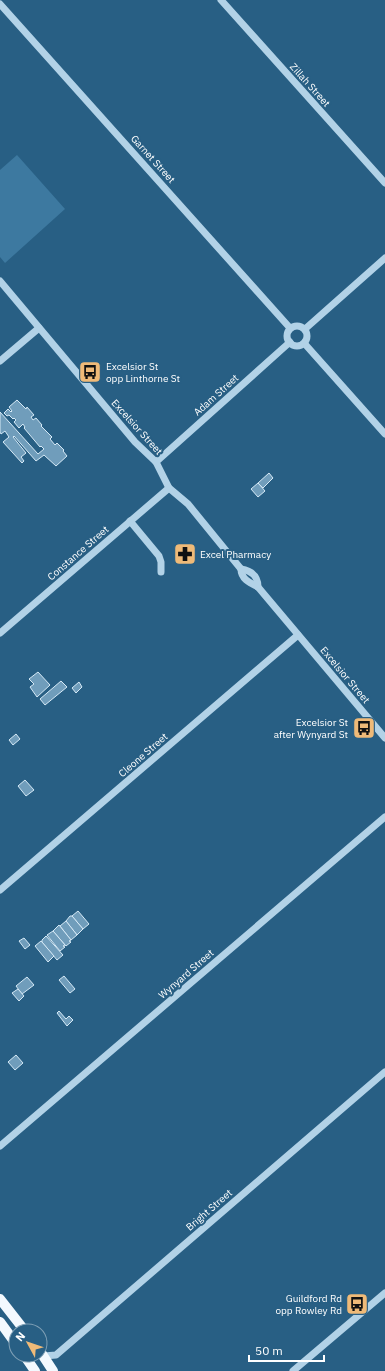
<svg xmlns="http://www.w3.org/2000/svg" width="385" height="1371" font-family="'IBM Plex Sans',sans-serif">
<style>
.green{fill:#3d79a0}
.building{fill:#709dbb;stroke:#d5e9f6}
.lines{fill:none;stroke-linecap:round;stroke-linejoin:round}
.minor{stroke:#b2d2e7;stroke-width:7}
.major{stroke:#f3f9fe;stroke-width:10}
.labels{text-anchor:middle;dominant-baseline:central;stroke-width:4;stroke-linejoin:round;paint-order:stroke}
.street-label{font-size:10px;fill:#fff;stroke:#285f84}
.poi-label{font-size:10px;fill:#fff;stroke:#285f84;text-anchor:start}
</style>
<rect width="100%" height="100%" fill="#285f84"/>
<path class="green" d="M17,155L65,209L5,263L0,257V170Z"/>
<g class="building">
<path d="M17,400L26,409L27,407L34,415L31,417L33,420L36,418L42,425L41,426L52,437L50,439L55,445L57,443L64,450L63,451L67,456L56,466L44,455L36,461L14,436L13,437L26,453L21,457L24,461L22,463L3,442L9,437L5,431L1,434L0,432V412L38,454L44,449L41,446L40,447L24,428L25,427L23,424L19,428L14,422L16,420L14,418L13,419L9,415L7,416L4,413L8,409L11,412L12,411L9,407Z"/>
<path d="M269,473L273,478L263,488L258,483Z"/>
<path d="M258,483L265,491L258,497L251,489Z"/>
<path d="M38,672L50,685L37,697L30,687L34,684L29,679Z"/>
<path d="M61,681L67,687L45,705L40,699Z"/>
<path d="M79,682L82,687L76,693L72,688Z"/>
<path d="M16,734L20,739L13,745L9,740Z"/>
<path d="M25,780L34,790L26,796L18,786Z"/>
<path d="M78,911L89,924L83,929L72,916Z"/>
<path d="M70,916H72L83,929L77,935L66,921Z"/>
<path d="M66,921L77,935L71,940L60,926Z"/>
<path d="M59,925L71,940L69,941L71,942L66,946L53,931Z"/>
<path d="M53,931L65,945L63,946L65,947L60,951L47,935Z"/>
<path d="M46,936L63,955L57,960L42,942V940Z"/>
<path d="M24,938L30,945L25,949L19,941Z"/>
<path d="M41,941L54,956L48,962L35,946Z"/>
<path d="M64,976L75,989L70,993L59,980Z"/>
<path d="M27,977L34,985L22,994L16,986Z"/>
<path d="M18,989L24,996L19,1001L12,993Z"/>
<path d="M59,1011L66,1019L69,1016L73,1020L67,1026L57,1013Z"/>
<path d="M16,1055L23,1063L15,1070L8,1062Z"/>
</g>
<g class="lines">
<g class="minor">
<path d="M221,0L385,183"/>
<path d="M0,4L290,328"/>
<path d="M0,281L135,442L156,462L169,488L188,504L241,569C241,579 250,583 258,587L385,738"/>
<circle cx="297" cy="336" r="10"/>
<path d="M305,329L385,258"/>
<path d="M304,343L385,434"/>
<path d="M0,361L39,328"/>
<path d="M156,462L290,342"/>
<path d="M130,521L159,556L161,562V572"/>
<path d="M241,569C252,571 258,576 258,587"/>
<path d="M0,633L169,488"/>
<path d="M0,890L298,635"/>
<path d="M0,1146L385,817"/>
<path d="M44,1356L56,1355L385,1072"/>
<path d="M293,1371L385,1293"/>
</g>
<g class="major">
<path d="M0,1299L25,1331"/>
<path d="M0,1322L16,1344"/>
<path d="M40,1351L53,1371"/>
<path d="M24,1355L35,1371"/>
</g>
</g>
<defs>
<g id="bus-square" transform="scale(1.15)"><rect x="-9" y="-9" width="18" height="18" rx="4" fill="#efba78" stroke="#285f84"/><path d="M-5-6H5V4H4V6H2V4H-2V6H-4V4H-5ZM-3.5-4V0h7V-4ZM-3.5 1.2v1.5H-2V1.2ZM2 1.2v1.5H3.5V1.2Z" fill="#111"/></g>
<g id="pharmacy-square" transform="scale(1.15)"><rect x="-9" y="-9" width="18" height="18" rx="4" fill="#efba78" stroke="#285f84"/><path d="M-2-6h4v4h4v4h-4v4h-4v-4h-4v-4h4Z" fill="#111"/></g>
</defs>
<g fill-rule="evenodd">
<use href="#bus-square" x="90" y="372"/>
<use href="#pharmacy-square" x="185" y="554"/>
<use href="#bus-square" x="364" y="728"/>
<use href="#bus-square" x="357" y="1304"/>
</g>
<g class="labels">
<g class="street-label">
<text transform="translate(310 85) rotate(48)">Zillah Street</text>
<text transform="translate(153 159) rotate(48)">Garnet Street</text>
<text transform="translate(216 395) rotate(-42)">Adam Street</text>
<text transform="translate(137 427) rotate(48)">Excelsior Street</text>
<text transform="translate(78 553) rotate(-41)">Constance Street</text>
<text transform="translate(345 675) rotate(50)">Excelsior Street</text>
<text transform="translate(143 755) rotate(-41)">Cleone Street</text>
<text transform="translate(186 974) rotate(-41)">Wynyard Street</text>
<text transform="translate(209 1210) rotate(-41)">Bright Street</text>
</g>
<g class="poi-label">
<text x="106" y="366">Excelsior St<tspan x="106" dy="12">opp Linthorne St</tspan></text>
<text x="200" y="554">Excel Pharmacy</text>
<text x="348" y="722" text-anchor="end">Excelsior St<tspan x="348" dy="12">after Wynyard St</tspan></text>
<text x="342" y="1298" text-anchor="end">Guildford Rd<tspan x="342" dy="12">opp Rowley Rd</tspan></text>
</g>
</g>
<g transform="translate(28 1343) rotate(310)"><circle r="19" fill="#285f84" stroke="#7e9fb5"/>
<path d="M0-3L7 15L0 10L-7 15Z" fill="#efba78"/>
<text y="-6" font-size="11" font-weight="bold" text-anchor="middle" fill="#ffffff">N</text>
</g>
<path d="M249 1355v6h75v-6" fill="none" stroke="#ffffff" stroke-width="2"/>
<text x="255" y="1355" font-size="12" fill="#ffffff" stroke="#285f84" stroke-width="3" paint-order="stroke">50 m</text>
</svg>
